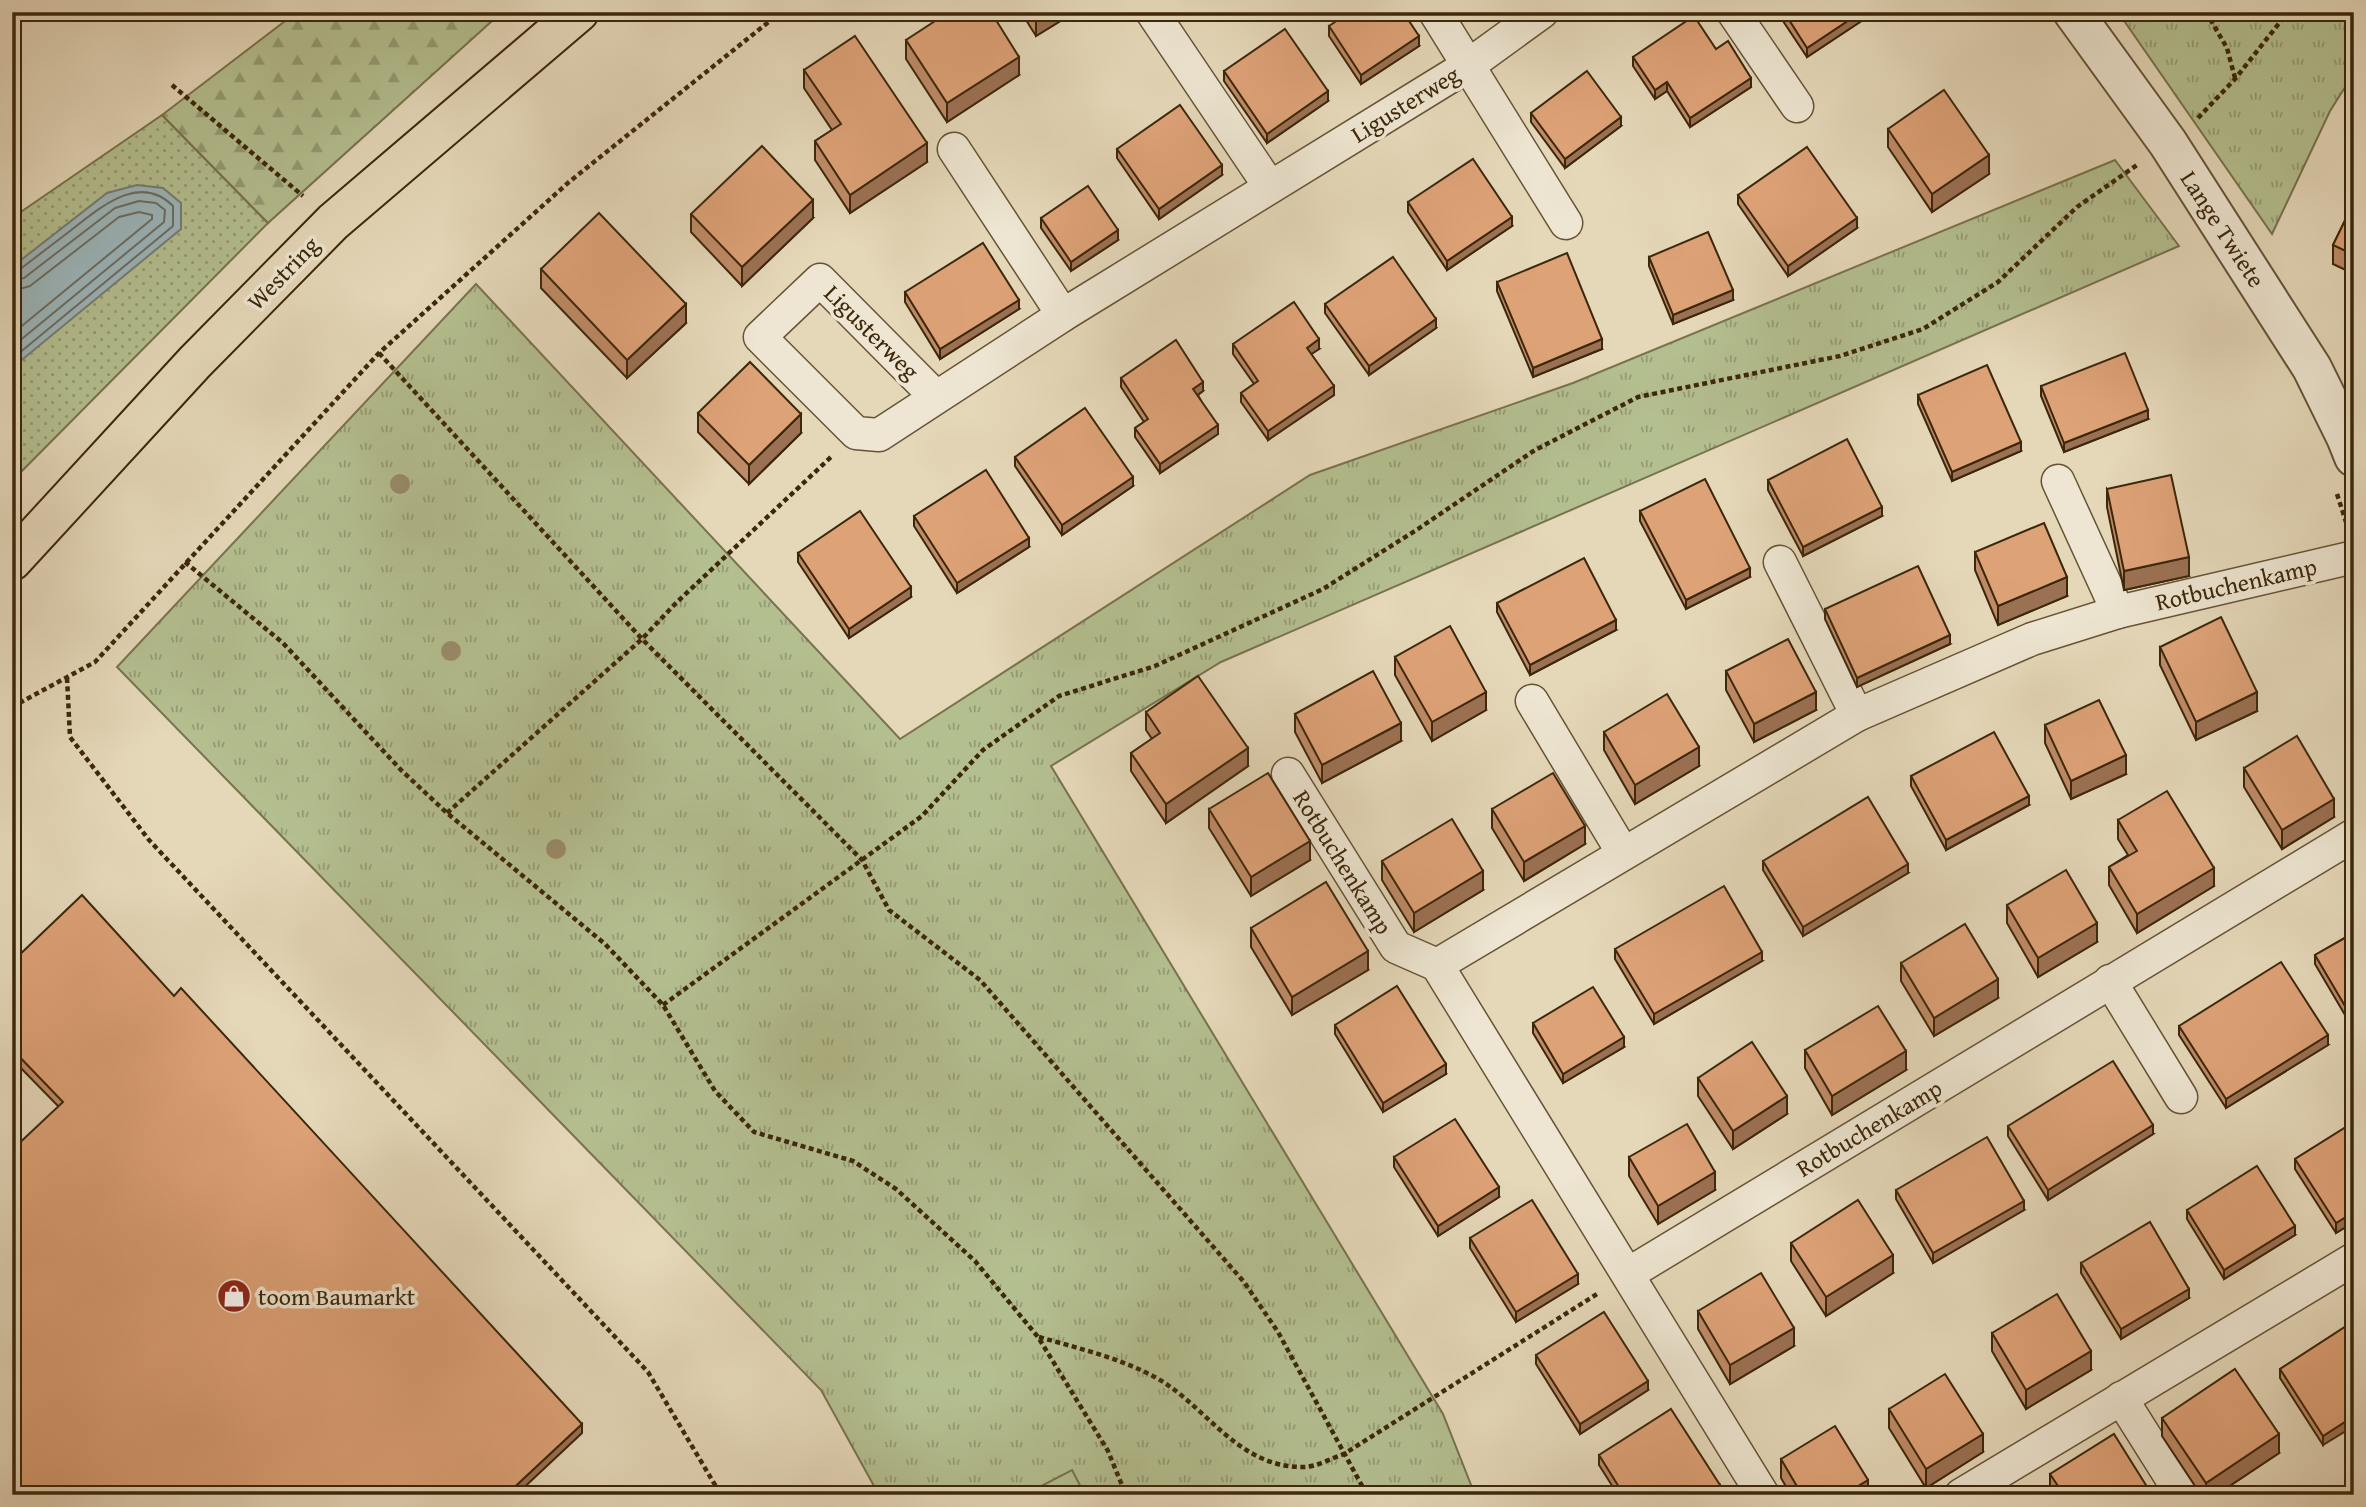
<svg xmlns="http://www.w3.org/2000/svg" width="2366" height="1507" font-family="'Gentium Book Plus',serif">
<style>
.grass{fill:url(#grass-dots);stroke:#78734e;stroke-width:2}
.forest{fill:url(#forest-firs);stroke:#78734e;stroke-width:2}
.park{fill:url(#park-tufts);stroke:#78734e;stroke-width:2}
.garden{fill:#b4bf90;stroke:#78734e;stroke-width:2}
.water{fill:#9cb6bb;stroke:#767d75;stroke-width:2}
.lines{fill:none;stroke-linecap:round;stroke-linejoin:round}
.shore{stroke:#6c6e63;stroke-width:2}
.minor-casing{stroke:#665336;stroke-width:35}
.tertiary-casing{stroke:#665336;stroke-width:42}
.primary-casing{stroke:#3c270b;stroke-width:42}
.path{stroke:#3c270b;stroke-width:4.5;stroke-dasharray:5 3.5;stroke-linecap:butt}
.minor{stroke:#eee6d2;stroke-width:32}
.tertiary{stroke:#eee6d2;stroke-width:38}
.primary{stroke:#e5d8b9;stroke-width:38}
.tree{fill:#998c6b}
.wall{fill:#bf8b66;stroke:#3c270b;stroke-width:2}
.shaded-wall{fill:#9b7153;stroke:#3c270b;stroke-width:2}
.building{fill:#dea277;stroke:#3c270b;stroke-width:2}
.labels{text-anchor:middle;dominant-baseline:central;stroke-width:7;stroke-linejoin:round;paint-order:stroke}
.street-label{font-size:24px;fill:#3c270b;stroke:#eee6d2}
.poi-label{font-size:24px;fill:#3c270b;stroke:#eee6d2;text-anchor:start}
</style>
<defs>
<pattern id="grass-dots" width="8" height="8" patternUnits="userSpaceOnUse" patternTransform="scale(1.75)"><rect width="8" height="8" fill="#b4bf90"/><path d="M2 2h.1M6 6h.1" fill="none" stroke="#949b74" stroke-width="1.8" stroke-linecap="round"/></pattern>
<pattern id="forest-firs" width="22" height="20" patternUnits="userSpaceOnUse" patternTransform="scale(1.75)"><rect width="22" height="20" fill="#b4bf90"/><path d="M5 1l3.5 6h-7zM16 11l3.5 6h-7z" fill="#949b74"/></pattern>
<pattern id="park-tufts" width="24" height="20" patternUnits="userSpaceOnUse" patternTransform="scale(1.75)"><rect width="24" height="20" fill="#b4bf90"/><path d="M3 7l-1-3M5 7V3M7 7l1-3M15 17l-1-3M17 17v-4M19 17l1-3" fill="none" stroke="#949b74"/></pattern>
</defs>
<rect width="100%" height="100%" fill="#e5d8b9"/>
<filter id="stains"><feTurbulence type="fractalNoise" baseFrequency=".00286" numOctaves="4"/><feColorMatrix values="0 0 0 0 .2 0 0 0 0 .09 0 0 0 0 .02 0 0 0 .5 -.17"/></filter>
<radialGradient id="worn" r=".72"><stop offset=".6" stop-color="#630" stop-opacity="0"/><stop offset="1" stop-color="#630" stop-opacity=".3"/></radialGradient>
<path class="grass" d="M162,115L268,223L12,481V218Z"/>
<path class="forest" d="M297,12H502L268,223L162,115Z"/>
<g class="park">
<path d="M2118,12H2354V73L2330,111L2272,234Z"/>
<path d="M2115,160L2179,246L1221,662L1051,766L1443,1414L1475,1495H879L821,1390L117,667L476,284L900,739L1310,475L1573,383Z"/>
</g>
<path class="garden" d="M1072,1470L1085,1495H1024Z"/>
<path class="water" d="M137,185L163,188L181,203V229L12,368V267L107,193Z"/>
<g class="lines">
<g class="shore">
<path d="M12,272L19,270C36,257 53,244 70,231C100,208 139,172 173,206V226L12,359"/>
<path d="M12,281L24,278L115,208L139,201L156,203L165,210L164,222L12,347"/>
<path d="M12,291L30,286L119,217L139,212L152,215V219L12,334"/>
</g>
<g class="minor-casing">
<g id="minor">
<path d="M1152,12L1270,187"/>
<path d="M1435,12L1566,223"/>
<path d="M1733,12L1797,106"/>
<path d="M954,149L1063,315"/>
<path d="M936,397L820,280L760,337L856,433L879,435L1063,315L1469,65L1542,12"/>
<path d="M2058,481L2118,612"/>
<path d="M1780,562L1857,715"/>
<path d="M1532,701L1623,853"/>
<path d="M1288,774L1396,947L1437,965L1763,1495"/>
<path d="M1437,965L1857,715L2032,639L2118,612L2354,557"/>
<path d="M2110,981L2181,1097"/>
<path d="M1628,1274L2354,835"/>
<path d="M2121,1398L2182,1495"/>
<path d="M1961,1495L2354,1259"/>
</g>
</g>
<g class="tertiary-casing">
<path id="tertiary" d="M2073,12L2168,143L2312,368L2346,437L2354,457"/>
</g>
<g class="primary-casing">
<path id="primary" d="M12,561L195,362L333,222L579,12"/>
</g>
<g class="path">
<path d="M2206,12L2227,48L2235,78"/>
<path d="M172,85L303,196"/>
<path d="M2198,118L2235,79L2288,12"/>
<path d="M379,353L642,639L862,860L889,910L980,980L1244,1282L1278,1332L1367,1495"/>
<path d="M2337,494L2346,522"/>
<path d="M185,562L283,643L401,770L447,813L605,944L663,1005L715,1091L754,1132L853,1161L896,1189L975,1261L1038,1337L1108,1451L1126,1495"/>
<path d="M67,678L70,737L149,840L648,1372L721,1495"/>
<path d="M12,707L95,662L379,353L569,182L781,12"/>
<path d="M447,813L642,639L676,603L831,457"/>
<path d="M663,1005L922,816L983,750L1059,696L1155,666L1323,589L1418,529L1535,450L1638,397L1840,356L1923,329L1998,282L2077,207L2137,165"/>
<path d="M1039,1337C1077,1348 1116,1357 1151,1375C1205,1402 1235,1468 1304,1467C1316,1467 1332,1458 1344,1454L1597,1294"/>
</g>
<use href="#minor" class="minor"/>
<use href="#tertiary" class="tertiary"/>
<use href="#primary" class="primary"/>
</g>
<g class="tree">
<circle cx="400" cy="484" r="10"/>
<circle cx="451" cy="651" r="10"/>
<circle cx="556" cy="849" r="10"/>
</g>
<g class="wall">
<path d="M1021,12H1075L1036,36Z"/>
<path d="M1777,12H1872V14L1807,57Z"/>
<path d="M1329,26L1419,46L1361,84L1329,36Z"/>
<path d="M906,40L1019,75L947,122L906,59Z"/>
<path d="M1716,49L1751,87L1690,127L1667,91L1655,99L1633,66V57Z"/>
<path d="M804,70L927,162L850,213L815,160V141L832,130L804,88Z"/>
<path d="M1224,71L1328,101L1267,143L1224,81Z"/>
<path d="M1531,113L1621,126L1565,168L1531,122Z"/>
<path d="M1888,129L1989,174L1932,212L1888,147Z"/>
<path d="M1117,149L1222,175L1159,219L1117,158Z"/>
<path d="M1738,195L1857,228L1788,276L1738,204Z"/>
<path d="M1408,202L1512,226L1447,270L1408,212Z"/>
<path d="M2354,202V274L2333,264V245Z"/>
<path d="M691,214L813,218L742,286L691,232Z"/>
<path d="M1041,218L1118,240L1071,271L1041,228Z"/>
<path d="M1649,257L1733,300L1673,324L1649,266Z"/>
<path d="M541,269L686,323L627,378L541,288Z"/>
<path d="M1497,282L1602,349L1533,377L1497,291Z"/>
<path d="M905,292L1019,309L940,359L905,302Z"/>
<path d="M1325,304L1436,328L1369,375L1325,313Z"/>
<path d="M1233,344L1319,349L1311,354L1334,395L1268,440L1241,402V393L1254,384L1233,354Z"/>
<path d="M1121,378L1203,391L1198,395L1218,434L1160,473L1135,437V428L1144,422L1121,387Z"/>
<path d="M2041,386L2148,419L2064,452L2041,396Z"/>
<path d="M1918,395L2021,451L1952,481L1918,404Z"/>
<path d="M698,413L801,433L749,484L698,432Z"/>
<path d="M1015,457L1133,486L1062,535L1015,466Z"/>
<path d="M1768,480L1882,516L1803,556L1768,490Z"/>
<path d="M2107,489L2189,576L2124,590L2107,507Z"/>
<path d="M1640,511L1750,577L1686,609L1640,521Z"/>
<path d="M914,516L1029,547L957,593L914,526Z"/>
<path d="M1975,552L2067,596L1998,625L1975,570Z"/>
<path d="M798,553L911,597L849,638L798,562Z"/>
<path d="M1497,603L1616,630L1530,675L1497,612Z"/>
<path d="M1825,609L1950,644L1857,687L1825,619Z"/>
<path d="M2160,647L2257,711L2196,740L2160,665Z"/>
<path d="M1395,657L1486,710L1432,741L1395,675Z"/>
<path d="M1726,671L1816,710L1754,742L1726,690Z"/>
<path d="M1146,712L1248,766L1166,823L1131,771V753L1152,739L1146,730Z"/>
<path d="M1295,714L1401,741L1322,783L1295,732Z"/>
<path d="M2045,725L2126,774L2071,799L2045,743Z"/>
<path d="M1604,732L1699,766L1635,804L1604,750Z"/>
<path d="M2244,768L2334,817L2282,849L2244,787Z"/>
<path d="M1911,776L2029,805L1946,850L1911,786Z"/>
<path d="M1209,809L1310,860L1251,896L1209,828Z"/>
<path d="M1492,809L1585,844L1524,881L1492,828Z"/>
<path d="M2118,820L2214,886L2137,933L2109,885V867L2128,855L2118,839Z"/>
<path d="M1382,861L1483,890L1414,932L1382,880Z"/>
<path d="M1763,861L1908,873L1803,936L1763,870Z"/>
<path d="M2007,905L2097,942L2038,977L2007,923Z"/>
<path d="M2354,915V1017L2348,1020L2315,964V955L2351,934L2348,928V919Z"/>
<path d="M1251,928L1368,970L1292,1015L1251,947Z"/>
<path d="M1615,949L1762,961L1654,1024L1615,959Z"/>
<path d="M12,962L174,996L582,1433L58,1106L12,1059Z"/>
<path d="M1901,963L1998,998L1934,1036L1901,981Z"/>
<path d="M1533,1023L1624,1047L1563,1083L1533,1033Z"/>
<path d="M1335,1025L1446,1074L1383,1112L1335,1034Z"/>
<path d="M2179,1026L2328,1045L2226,1108L2179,1035Z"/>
<path d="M1805,1050L1906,1070L1832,1115L1805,1068Z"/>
<path d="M1698,1078L1787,1114L1733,1149L1698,1096Z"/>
<path d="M2354,1122V1222L2336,1233L2295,1169V1159Z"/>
<path d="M2008,1126L2153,1134L2048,1200L2008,1136Z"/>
<path d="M1394,1157L1499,1197L1438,1236L1394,1167Z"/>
<path d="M1629,1157L1715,1190L1658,1224L1629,1176Z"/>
<path d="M1896,1190L2024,1210L1933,1263L1896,1199Z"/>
<path d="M2187,1210L2295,1235L2224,1279L2187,1219Z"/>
<path d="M1470,1238L1578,1284L1516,1322L1470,1248Z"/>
<path d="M1791,1243L1893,1273L1826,1316L1791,1261Z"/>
<path d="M2081,1263L2189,1298L2121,1339L2081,1273Z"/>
<path d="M1698,1311L1794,1346L1730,1384L1698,1329Z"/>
<path d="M2351,1323L2323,1445L2280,1378V1369Z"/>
<path d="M1992,1333L2091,1370L2026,1409L1992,1351Z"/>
<path d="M1536,1355L1648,1390L1580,1434L1536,1364Z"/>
<path d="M1889,1409L1983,1452L1926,1488L1889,1428Z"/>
<path d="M2162,1418L2279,1453L2216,1495H2201L2162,1436Z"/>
<path d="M1599,1455L1720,1494L1618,1495L1599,1465Z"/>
<path d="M1781,1459L1868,1495H1791L1781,1478Z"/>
<path d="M2050,1474L2149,1495H2052L2050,1492Z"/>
</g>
<g class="shaded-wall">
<path d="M1045,12H1075L1036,36V18Z"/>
<path d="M1861,12H1872V14L1807,57V48Z"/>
<path d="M1419,36V46L1361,84V75Z"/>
<path d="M1019,57V75L947,122V103Z"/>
<path d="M1751,78V87L1690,127V118Z"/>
<path d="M1667,82V91L1655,99V90Z"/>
<path d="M1328,91V101L1267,143V134Z"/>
<path d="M1621,117V126L1565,168V159Z"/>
<path d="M927,143V162L850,213V195Z"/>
<path d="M1989,155V174L1932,212V194Z"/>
<path d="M1222,165V175L1159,219V209Z"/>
<path d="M813,200V218L742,286V267Z"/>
<path d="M1512,217V226L1447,270V261Z"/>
<path d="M1857,218V228L1788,276V266Z"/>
<path d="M1118,230V240L1071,271V262Z"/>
<path d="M1733,290V300L1673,324V315Z"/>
<path d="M1019,300V309L940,359V349Z"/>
<path d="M686,304V323L627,378V360Z"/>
<path d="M1436,319V328L1369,375V366Z"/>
<path d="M1319,339V349L1307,357V348Z"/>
<path d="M1602,339V349L1533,377V368Z"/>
<path d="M1203,382V391L1193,398V389Z"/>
<path d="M1334,386V395L1268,440V431Z"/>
<path d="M2148,410V419L2064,452V443Z"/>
<path d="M801,414V433L749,484V465Z"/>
<path d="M1218,425V434L1160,473V464Z"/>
<path d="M2021,442V451L1952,481V472Z"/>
<path d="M1133,477V486L1062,535V525Z"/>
<path d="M1882,507V516L1803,556V547Z"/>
<path d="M1029,538V547L957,593V583Z"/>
<path d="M2189,557V576L2124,590V571Z"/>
<path d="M1750,568V577L1686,609V600Z"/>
<path d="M2067,577V596L1998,625V606Z"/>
<path d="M911,587V597L849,638V629Z"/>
<path d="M1616,620V630L1530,675V665Z"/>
<path d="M1950,635V644L1857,687V678Z"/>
<path d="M1486,692V710L1432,741V722Z"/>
<path d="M1816,692V710L1754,742V724Z"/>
<path d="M2257,692V711L2196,740V722Z"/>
<path d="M1401,723V741L1322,783V765Z"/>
<path d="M1699,747V766L1635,804V785Z"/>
<path d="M1248,748V766L1166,823V804Z"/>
<path d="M2126,755V774L2071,799V781Z"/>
<path d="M2029,796V805L1946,850V840Z"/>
<path d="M2334,799V817L2282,849V830Z"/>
<path d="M1585,826V844L1524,881V862Z"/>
<path d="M1310,841V860L1251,896V877Z"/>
<path d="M1908,864V873L1803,936V927Z"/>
<path d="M2214,868V886L2137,933V914Z"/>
<path d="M1483,871V890L1414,932V913Z"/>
<path d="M2097,923V942L2038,977V958Z"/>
<path d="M1368,951V970L1292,1015V997Z"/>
<path d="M1762,952V961L1654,1024V1014Z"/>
<path d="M1998,979V998L1934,1036V1018Z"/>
<path d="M2354,1007V1017L2348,1020V1011Z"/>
<path d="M2328,1035V1045L2226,1108V1099Z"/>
<path d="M1624,1037V1047L1563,1083V1074Z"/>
<path d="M1906,1051V1070L1832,1115V1096Z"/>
<path d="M1446,1064V1074L1383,1112V1103Z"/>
<path d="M1787,1096V1114L1733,1149V1131Z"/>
<path d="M2153,1125V1134L2048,1200V1190Z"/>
<path d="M1715,1172V1190L1658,1224V1206Z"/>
<path d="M1499,1187V1197L1438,1236V1226Z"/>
<path d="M2024,1201V1210L1933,1263V1253Z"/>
<path d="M2354,1212V1222L2336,1233V1223Z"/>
<path d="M2295,1226V1235L2224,1279V1270Z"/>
<path d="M1893,1255V1273L1826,1316V1297Z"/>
<path d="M1578,1274V1284L1516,1322V1312Z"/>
<path d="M2189,1289V1298L2121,1339V1329Z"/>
<path d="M1794,1328V1346L1730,1384V1365Z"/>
<path d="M2091,1351V1370L2026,1409V1390Z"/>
<path d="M1648,1381V1390L1580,1434V1424Z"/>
<path d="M2354,1416V1426L2323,1445V1436Z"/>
<path d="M582,1424V1433L516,1495H506Z"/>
<path d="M1983,1434V1452L1926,1488V1469Z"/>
<path d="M2279,1434V1453L2216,1495H2206V1483Z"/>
<path d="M1868,1480V1495H1843Z"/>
<path d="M1720,1485V1494L1705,1495Z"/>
</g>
<g class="building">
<path d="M949,12H991L1019,57L947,103L906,40Z"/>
<path d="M1033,12H1045L1036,18Z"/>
<path d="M1350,12H1403L1419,36L1361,75L1329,26Z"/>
<path d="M1784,12H1861L1807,48Z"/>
<path d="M1694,16L1716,49L1728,41L1751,78L1690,118L1667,82L1655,90L1633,57Z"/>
<path d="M1285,29L1328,91L1267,134L1224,71Z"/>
<path d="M855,36L927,143L850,195L815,141L841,124L804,70Z"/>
<path d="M1587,71L1621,117L1565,159L1531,113Z"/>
<path d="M1944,90L1989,155L1932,194L1888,129Z"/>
<path d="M1180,105L1222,165L1159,209L1117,149Z"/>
<path d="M762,146L813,200L742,267L691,214Z"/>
<path d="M1807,147L1857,218L1788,266L1738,195Z"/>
<path d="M1473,159L1512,217L1447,261L1408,202Z"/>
<path d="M1088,186L1118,230L1071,262L1041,218Z"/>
<path d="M2354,202V255L2333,245Z"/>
<path d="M599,213L686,304L627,360L541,269Z"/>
<path d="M1708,232L1733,290L1673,315L1649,257Z"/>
<path d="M983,243L1019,300L940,349L905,292Z"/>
<path d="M1567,253L1602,339L1533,368L1497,282Z"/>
<path d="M1393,257L1436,319L1369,366L1325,304Z"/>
<path d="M1294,302L1319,339L1307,348L1334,386L1268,431L1241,393L1258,381L1233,344Z"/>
<path d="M1176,340L1203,382L1193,389L1218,425L1160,464L1135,428L1148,419L1121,378Z"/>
<path d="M2125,353L2148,410L2064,443L2041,386Z"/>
<path d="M750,362L801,414L749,465L698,413Z"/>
<path d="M1987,365L2021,442L1952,472L1918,395Z"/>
<path d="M1085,408L1133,477L1062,525L1015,457Z"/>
<path d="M1847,439L1882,507L1803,547L1768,480Z"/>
<path d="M986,470L1029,538L957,583L914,516Z"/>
<path d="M2171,475L2189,557L2124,571L2107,489Z"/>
<path d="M1705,479L1750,568L1686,600L1640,511Z"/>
<path d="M860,511L911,587L849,629L798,553Z"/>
<path d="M2044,523L2067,577L1998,606L1975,552Z"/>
<path d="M1584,558L1616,620L1530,665L1497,603Z"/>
<path d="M1918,566L1950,635L1857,678L1825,609Z"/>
<path d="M2221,617L2257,692L2196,722L2160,647Z"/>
<path d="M1450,626L1486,692L1432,722L1395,657Z"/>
<path d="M1788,639L1816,692L1754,724L1726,671Z"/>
<path d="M1373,671L1401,723L1322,765L1295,714Z"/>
<path d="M1198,676L1248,748L1166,804L1131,753L1160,733L1146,712Z"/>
<path d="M1667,694L1699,747L1635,785L1604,732Z"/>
<path d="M2099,700L2126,755L2071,781L2045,725Z"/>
<path d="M1994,732L2029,796L1946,840L1911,776Z"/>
<path d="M2297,736L2334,799L2282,830L2244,768Z"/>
<path d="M1268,773L1310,841L1251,877L1209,809Z"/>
<path d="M1553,773L1585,826L1524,862L1492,809Z"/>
<path d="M2167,791L2214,868L2137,914L2109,867L2137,851L2118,820Z"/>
<path d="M1868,797L1908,864L1803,927L1763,861Z"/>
<path d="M1452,819L1483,871L1414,913L1382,861Z"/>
<path d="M2066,870L2097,923L2038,958L2007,905Z"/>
<path d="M1326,882L1368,951L1292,997L1251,928Z"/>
<path d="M1724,886L1762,952L1654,1014L1615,949Z"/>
<path d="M82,895L174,996L181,988L582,1424L506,1495H12V1150L63,1102L12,1049V962Z"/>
<path d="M2354,915V929L2348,919Z"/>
<path d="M1965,924L1998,979L1934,1018L1901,963Z"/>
<path d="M2354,933V1007L2348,1011L2315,955Z"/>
<path d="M2281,962L2328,1035L2226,1099L2179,1026Z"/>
<path d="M1397,986L1446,1064L1383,1103L1335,1025Z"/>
<path d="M1593,987L1624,1037L1563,1074L1533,1023Z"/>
<path d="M1878,1006L1906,1051L1832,1096L1805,1050Z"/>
<path d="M1752,1042L1787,1096L1733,1131L1698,1078Z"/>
<path d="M2113,1061L2153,1125L2048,1190L2008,1126Z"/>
<path d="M1455,1119L1499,1187L1438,1226L1394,1157Z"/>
<path d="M2354,1122V1212L2336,1223L2295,1159Z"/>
<path d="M1687,1124L1715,1172L1658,1206L1629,1157Z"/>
<path d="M1987,1137L2024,1201L1933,1253L1896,1190Z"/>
<path d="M2257,1166L2295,1226L2224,1270L2187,1210Z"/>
<path d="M1532,1200L1578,1274L1516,1312L1470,1238Z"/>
<path d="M1858,1200L1893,1255L1826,1297L1791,1243Z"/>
<path d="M2150,1222L2189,1289L2121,1329L2081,1263Z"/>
<path d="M1761,1273L1794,1328L1730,1365L1698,1311Z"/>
<path d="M2057,1294L2091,1351L2026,1390L1992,1333Z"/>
<path d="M1604,1312L1648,1381L1580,1424L1536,1355Z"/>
<path d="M2351,1323L2354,1327V1416L2323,1436L2280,1369Z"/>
<path d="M2235,1369L2279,1434L2206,1483L2162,1418Z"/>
<path d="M1945,1374L1983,1434L1926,1469L1889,1409Z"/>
<path d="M1671,1409L1720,1485L1705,1495H1624L1599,1455Z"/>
<path d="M1835,1426L1868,1480L1843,1495H1802L1781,1459Z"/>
<path d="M2114,1434L2149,1490L2141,1495H2064L2050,1474Z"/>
</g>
<defs>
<g id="shop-disc" transform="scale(1.75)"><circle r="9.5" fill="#8f2418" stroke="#eee6d2"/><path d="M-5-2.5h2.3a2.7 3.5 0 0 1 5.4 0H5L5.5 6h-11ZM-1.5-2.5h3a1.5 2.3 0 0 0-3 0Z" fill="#fff"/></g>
</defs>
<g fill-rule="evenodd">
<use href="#shop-disc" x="234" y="1296"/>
</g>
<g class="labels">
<g class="street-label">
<text transform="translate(1405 104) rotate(-32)">Ligusterweg</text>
<text transform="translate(2223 229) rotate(57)">Lange Twiete</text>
<text transform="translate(283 273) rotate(-46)">Westring</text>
<text transform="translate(872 332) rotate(45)">Ligusterweg</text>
<text transform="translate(2236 584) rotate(-13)">Rotbuchenkamp</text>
<text transform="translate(1343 862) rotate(58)">Rotbuchenkamp</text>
<text transform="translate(1869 1128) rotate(-31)">Rotbuchenkamp</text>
</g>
<g class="poi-label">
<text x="258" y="1296">toom Baumarkt</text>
</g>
</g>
<rect width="2366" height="1507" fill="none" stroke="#e5d8b9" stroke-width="42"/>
<rect x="14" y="14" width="2338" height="1479" fill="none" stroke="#3c270b" stroke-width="3.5"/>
<rect x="21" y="21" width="2324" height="1465" fill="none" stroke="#3c270b" stroke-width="2"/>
<rect width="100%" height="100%" filter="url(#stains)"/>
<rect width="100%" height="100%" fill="url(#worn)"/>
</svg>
